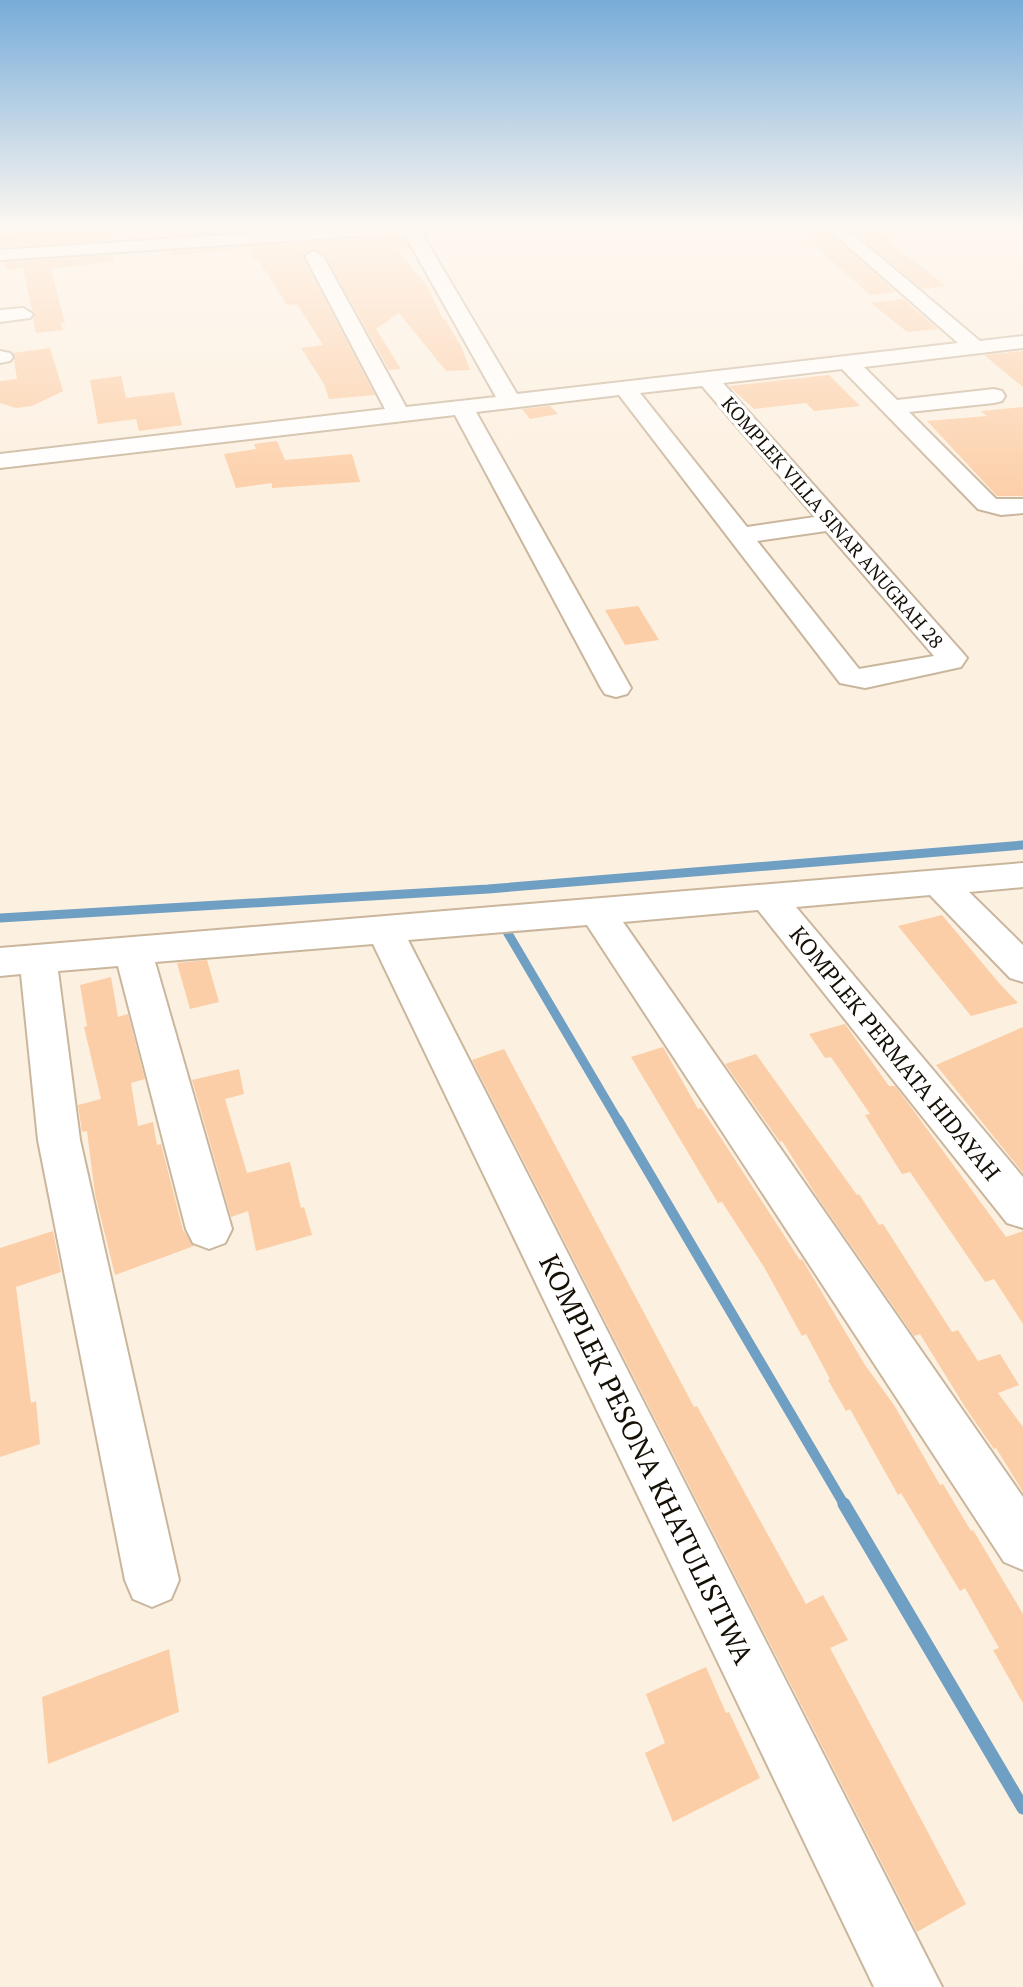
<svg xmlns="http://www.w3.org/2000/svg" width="1023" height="1987" font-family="'PT Serif',serif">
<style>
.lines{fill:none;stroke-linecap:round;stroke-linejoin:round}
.stream-far2{stroke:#6f9fc2;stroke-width:9}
.stream-far1{stroke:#6f9fc2;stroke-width:10}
.stream{stroke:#6f9fc2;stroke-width:13}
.building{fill:#fccea7}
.minor-casing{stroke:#cab69d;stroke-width:4}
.minor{fill:#fff;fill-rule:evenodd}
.labels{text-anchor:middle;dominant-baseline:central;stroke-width:7;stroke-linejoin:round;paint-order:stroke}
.far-street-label{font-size:19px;fill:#160f06;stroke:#fff}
.street-label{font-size:23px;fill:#160f06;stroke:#fff}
.near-street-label{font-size:28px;fill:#160f06;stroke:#fff}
</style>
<rect width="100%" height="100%" fill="#fcf0e0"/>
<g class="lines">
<g class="stream-far2">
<path d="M0,918L488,889L1023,845"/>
<path d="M506,930L619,1122"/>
</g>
<path class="stream-far1" d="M618,1120L845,1506"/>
<path class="stream" d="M844,1504L1023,1808"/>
</g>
<g class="building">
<path d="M197,225H345L169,236L168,227Z"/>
<path d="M793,225H822L896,292L870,295L811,242L819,241Z"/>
<path d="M846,225H868L946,286L922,289Z"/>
<path d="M113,226V240L1,247L0,240V233Z"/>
<path d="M399,236L408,246L395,247L427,286L443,319H445L462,348L470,370L446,371L399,313L376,329L401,369L389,370L325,255L313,249L303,257L375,395L329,399L324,384L301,348L323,345L297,304L287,305L258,259H253L252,247L171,256L170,251Z"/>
<path d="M114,255V261L51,269L65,323H61L63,330L36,333L33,318L36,313L32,310L23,268L6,270L4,262Z"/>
<path d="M903,299L919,313L938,329L907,332L871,303Z"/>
<path d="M50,348L63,391L32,406L16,408L0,403V381L17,379L13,353Z"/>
<path d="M1023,351V387L984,355Z"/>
<path d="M829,375L860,406L814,411L806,403L754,409L729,386Z"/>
<path d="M121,376L126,398L174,392L182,425L139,431L136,419L98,424L90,380Z"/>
<path d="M550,406L558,414L530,419L522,409Z"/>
<path d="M1023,407V496H997L927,421L987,416L981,411Z"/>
<path d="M277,441L285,460L352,454L360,482L272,488V483L236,488L224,454L256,449L254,444Z"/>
<path d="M638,606L659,640L625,645L605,610Z"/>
<path d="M942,915L999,983L1018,1003L971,1016L898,926Z"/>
<path d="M207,960L219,1002L190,1009L177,963Z"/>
<path d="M111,977L118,1017L128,1014L145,1079L131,1083L138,1126L153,1122L157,1145L161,1144L183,1230L194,1246L115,1275L95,1194L87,1131L82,1132L78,1105L101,1099L84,1027L87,1026L80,985Z"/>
<path d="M845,1024L889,1086H895L908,1103L1006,1237L1023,1231V1324L994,1279L985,1282L910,1172L902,1174L865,1115L870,1114L831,1057L825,1058L809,1034Z"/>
<path d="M1023,1027V1173L936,1065Z"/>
<path d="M663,1047L698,1109L701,1108L719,1135L800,1260L802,1259L865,1365L894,1405L940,1485L943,1484L971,1531L973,1530L1023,1614V1703L993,1650L999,1648L965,1588L960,1591L901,1493L898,1495L850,1409L846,1411L828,1380L830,1379L806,1334L802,1336L764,1267L722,1202L718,1203L631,1057Z"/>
<path d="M504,1049L694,1407L697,1406L806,1604L823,1595L848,1640L830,1648L966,1904L917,1932L472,1060Z"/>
<path d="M756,1054L857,1195L859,1194L879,1225L883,1224L952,1332L958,1330L978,1361L1000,1354L1019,1385L998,1393L1023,1427V1492L996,1448L994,1449L965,1407L920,1334L914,1336L818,1198L782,1141L780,1142L725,1064Z"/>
<path d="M239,1069L244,1094L225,1099L247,1173L290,1162L301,1208L304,1207L312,1235L256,1251L248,1211L231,1217L192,1080Z"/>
<path d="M53,1231L61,1272L16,1287L31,1403L36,1401L40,1444L0,1457V1248Z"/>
<path d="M169,1649L179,1712L48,1764L42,1697Z"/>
<path d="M706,1667L726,1713L729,1712L760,1778L673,1822L645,1753L665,1743L646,1694Z"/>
</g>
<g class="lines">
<g class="minor-casing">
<g id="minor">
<path d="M378,225H455L453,229L421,232L517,394L958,343L824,225H842L980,341L1023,336V348L864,367L897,400L994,389L1002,391L1005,396L1002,401L994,403L909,412L996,499H1023V513L1001,515L978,509L842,369L723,383L962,652L967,658L961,667L865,688L840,683L619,395L476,412L631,688L627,694L616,697L605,694L601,688L455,415L0,468V454L385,409L305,256L314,251L323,256L406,407L496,397L404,233L0,260V250ZM702,386L815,517L747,527L640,393ZM826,531L934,656L859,669L757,541Z"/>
<path d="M23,308L33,314L30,318L0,322V310Z"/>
<path d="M0,351L10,353L13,357L10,361L0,363Z"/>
<path d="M1023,863V887L969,892L1023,945V982L1010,978L930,895L796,907L1023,1177V1228L1007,1223L758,910L623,922L1023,1497V1570L1004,1562L587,925L408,940L942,1987H874L373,944L155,962L232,1229L225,1243L209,1249L193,1243L186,1229L118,966L58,971L80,1140L179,1580L171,1599L152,1607L133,1599L125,1580L38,1140L21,974L0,976V948Z"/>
</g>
</g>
<use href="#minor" class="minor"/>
</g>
<linearGradient id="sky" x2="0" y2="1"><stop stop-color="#77acd9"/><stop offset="0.45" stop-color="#fef8f1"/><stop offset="1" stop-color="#fef8f1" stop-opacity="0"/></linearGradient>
<rect width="1023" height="503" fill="url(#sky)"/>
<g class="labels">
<g class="far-street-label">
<text transform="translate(833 522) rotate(49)">KOMPLEK VILLA SINAR ANUGRAH 28</text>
</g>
<g class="street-label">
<text transform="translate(895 1053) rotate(51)">KOMPLEK PERMATA HIDAYAH</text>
</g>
<g class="near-street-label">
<text transform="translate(647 1459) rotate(64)">KOMPLEK PESONA KHATULISTIWA</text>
</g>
</g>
</svg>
